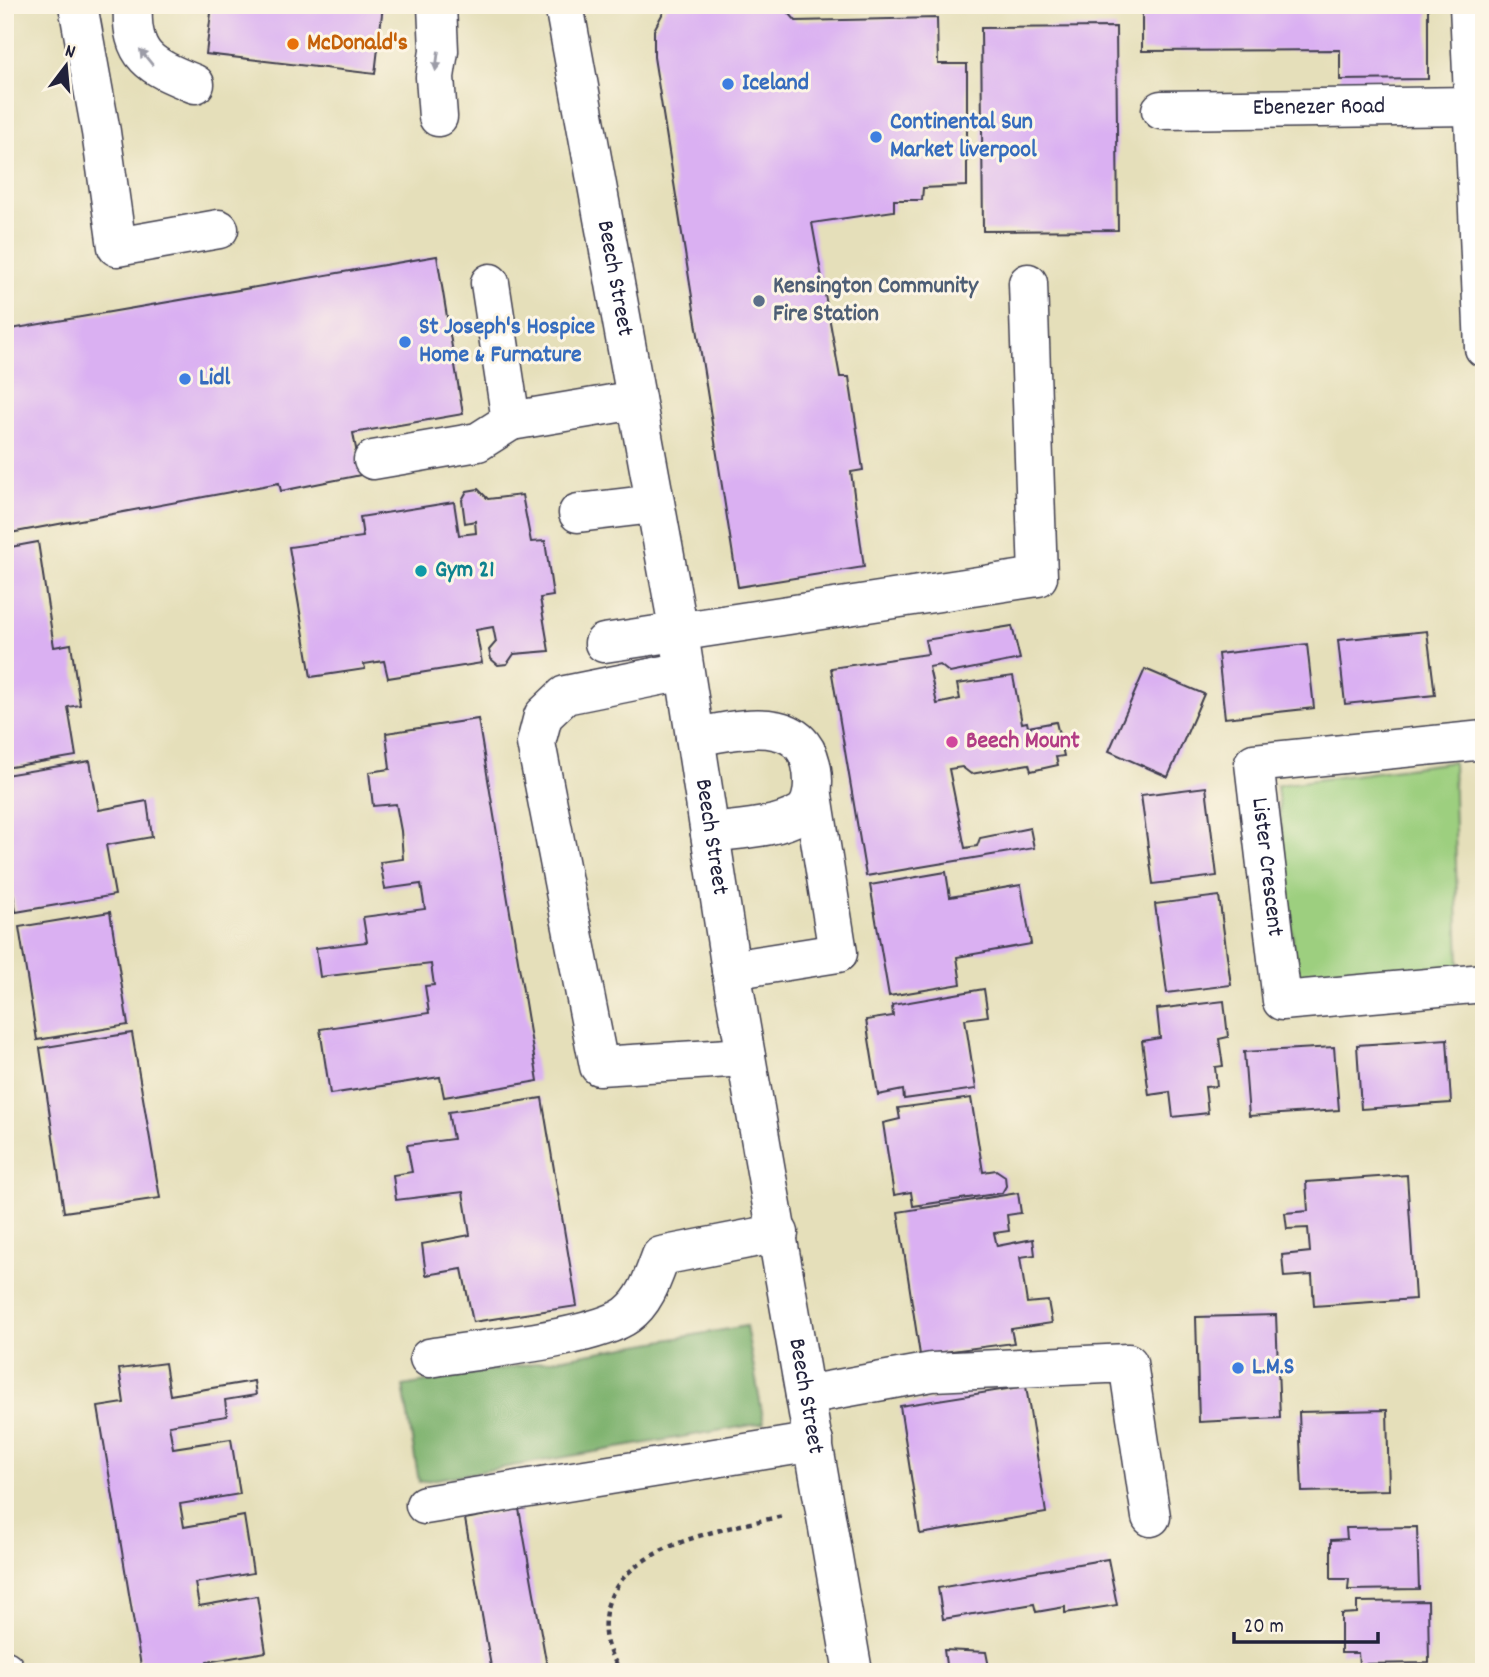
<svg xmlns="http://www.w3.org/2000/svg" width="1489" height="1677" font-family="Dekko,sans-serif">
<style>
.green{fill:#9dcf7f;stroke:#60785d;stroke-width:2}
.forest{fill:#7eb26e;stroke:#506a54;stroke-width:2}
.building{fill:#dab0f2}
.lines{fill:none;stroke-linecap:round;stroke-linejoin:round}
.minor-casing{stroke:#3f3e4e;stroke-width:41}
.path{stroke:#3f3e4e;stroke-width:4.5;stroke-dasharray:5 5;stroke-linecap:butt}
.minor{stroke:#fff;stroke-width:38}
.oneway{fill:#9c9ca7}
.food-dot{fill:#e8710a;stroke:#fcf5e5;stroke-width:2.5}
.shop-dot{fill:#3f7fe0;stroke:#fcf5e5;stroke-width:2.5}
.service-dot{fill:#5c6f8a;stroke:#fcf5e5;stroke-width:2.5}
.culture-dot{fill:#0f9aa8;stroke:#fcf5e5;stroke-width:2.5}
.hotel-dot{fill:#d1479c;stroke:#fcf5e5;stroke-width:2.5}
.labels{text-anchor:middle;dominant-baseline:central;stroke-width:6;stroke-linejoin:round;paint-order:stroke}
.food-label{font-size:24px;font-weight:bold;fill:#c56008;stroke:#fcf5e5;text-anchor:start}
.shop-label{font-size:24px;font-weight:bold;fill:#366cbe;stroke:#fcf5e5;text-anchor:start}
.street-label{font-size:24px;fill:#22223b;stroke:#fcf5e5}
.service-label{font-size:24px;font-weight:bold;fill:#4e5e75;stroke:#fcf5e5;text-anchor:start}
.culture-label{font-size:24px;font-weight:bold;fill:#0d838f;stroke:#fcf5e5;text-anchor:start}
.hotel-label{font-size:24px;font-weight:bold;fill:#b23c85;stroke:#fcf5e5;text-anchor:start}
</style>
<rect width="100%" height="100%" fill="#fcf5e5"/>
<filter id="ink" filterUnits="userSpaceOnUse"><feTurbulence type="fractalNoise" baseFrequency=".0143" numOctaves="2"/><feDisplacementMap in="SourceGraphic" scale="14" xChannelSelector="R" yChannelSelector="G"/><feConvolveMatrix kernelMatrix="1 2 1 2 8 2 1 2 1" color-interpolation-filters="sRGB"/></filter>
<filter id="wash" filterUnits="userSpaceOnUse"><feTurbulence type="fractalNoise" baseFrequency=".00686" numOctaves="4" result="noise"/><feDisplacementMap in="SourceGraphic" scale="28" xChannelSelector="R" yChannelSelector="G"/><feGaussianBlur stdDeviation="1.57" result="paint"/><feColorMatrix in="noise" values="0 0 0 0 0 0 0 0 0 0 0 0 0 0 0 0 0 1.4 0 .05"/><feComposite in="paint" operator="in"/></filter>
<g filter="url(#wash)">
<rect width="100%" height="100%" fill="#e5dfba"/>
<path class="green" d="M1453,762L1459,968L1297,980L1277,785Z"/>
<path class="forest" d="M746,1326L764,1423L419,1482L403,1386Z"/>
<g id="blocks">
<g class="building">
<path d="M212,5H383L375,74L206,54Z"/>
<path d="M667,5H782L796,21L937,18L938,64H967V186L923,188L922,200H894V211L812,223L840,377H849L863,470L851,472L864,567L738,587L654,57V30Z"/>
<path d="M1142,5H1428V79L1340,80V50L1142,51Z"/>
<path d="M1116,27L1118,230L983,231L981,28Z"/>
<path d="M437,256L463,414L353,433L361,475L281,491L279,483L5,534V330Z"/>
<path d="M478,489L488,499L522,495L531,542L545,541L553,596L540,598L549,651L514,654L507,664L498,665L491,659L489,650L496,642L493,627L476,630L482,663L388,678L384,661L364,664L365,669L311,677L289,547L363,537L360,517L454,502L459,535L476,533L475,521L465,523L462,500L467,491Z"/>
<path d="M38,542L54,647L71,644L80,705L68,707L76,756L5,768V548Z"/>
<path d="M1012,626L1020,659L950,673L940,665L929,667L937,704L960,699L957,684L1013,676L1022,723L1027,722L1028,727L1056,722L1064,756L1056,757L1058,765L1031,771L1029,764L971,774L962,767L949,769L965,848L977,846L980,838L1030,828L1034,848L866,876L831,668L928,654L925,640Z"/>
<path d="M1427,631L1435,695L1345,704L1338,640Z"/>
<path d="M1307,644L1314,708L1225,718L1218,654Z"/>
<path d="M1145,669L1204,694L1168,777L1109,751Z"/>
<path d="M478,719L538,1081L444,1097L440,1077L330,1094L320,1029L429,1013L425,986L434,985L431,964L320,977L316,948L367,942L363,917L425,909L421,884L385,889L380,862L403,859L401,831L396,804L373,806L369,772L390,769L386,733Z"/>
<path d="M90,761L99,810L147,801L152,837L106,845L115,895L16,912L5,845V775Z"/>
<path d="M1206,787L1217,876L1153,884L1141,795Z"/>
<path d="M946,872L950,897L1021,885L1031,944L957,957L961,984L889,996L870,885Z"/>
<path d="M1219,896L1231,985L1167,993L1155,904Z"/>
<path d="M110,912L128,1025L37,1040L19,927Z"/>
<path d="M984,989L988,1016L965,1019L976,1089L904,1099L903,1090L878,1095L866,1020L893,1016L892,1005Z"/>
<path d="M1224,1001L1228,1037L1219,1039L1223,1066L1215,1067L1217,1086L1205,1087L1208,1113L1173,1117L1170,1092L1149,1095L1142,1041L1160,1038L1157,1009Z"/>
<path d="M132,1033L160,1198L64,1212L40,1048Z"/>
<path d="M1447,1039L1451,1103L1361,1109L1357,1045Z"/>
<path d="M1334,1047L1339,1110L1249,1116L1244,1052Z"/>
<path d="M542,1098L577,1306L473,1322L462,1269L426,1275L422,1244L470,1235L463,1192L396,1200L393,1175L412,1172L407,1145L453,1139L448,1112Z"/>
<path d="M971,1098L983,1172L996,1170L1005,1176L1006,1186L1002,1193L913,1206L911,1192L894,1195L883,1123L900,1119L898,1108Z"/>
<path d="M1407,1175L1415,1299L1314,1306L1312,1275L1284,1277L1282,1255L1310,1252L1308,1228L1287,1229L1285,1213L1308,1211L1306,1182Z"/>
<path d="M1018,1193L1021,1213L1007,1215L1009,1231L994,1233L997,1246L1033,1239L1035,1255L1020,1257L1027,1303L1048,1301L1052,1323L1011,1329L1014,1343L920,1355L898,1212Z"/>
<path d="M1276,1315L1280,1418L1199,1422L1196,1317Z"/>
<path d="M165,1363L170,1395L254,1381L256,1395L225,1400L227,1416L169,1425L173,1448L231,1439L240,1494L180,1504L182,1515L184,1527L244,1516L253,1573L195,1583L199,1606L257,1596L266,1652L207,1662L209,1672H142L98,1407L124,1403L119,1369Z"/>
<path d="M1026,1386L1046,1513L920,1534L900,1406Z"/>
<path d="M1387,1410L1389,1490L1302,1492L1299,1412Z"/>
<path d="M519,1509L548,1672H492L465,1519Z"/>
<path d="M1417,1527L1419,1589L1348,1590L1349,1579H1331V1540L1347,1539L1346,1528Z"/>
<path d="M1108,1559L1117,1605L1065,1613V1607L1036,1612L1034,1604L943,1619L938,1588Z"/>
<path d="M1428,1601L1429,1663L1359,1664L1358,1653H1341V1614L1357,1613V1602Z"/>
<path d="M944,1650L986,1652L990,1672H947Z"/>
</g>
</g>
</g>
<g filter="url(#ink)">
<use href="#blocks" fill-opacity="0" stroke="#3f3e4e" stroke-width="2"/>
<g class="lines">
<g class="minor-casing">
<g id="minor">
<path d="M78,5L101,132L117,247L219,229"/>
<path d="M133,5C130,58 151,66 195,84"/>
<path d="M437,5L439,51L435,77L438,117"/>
<path id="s1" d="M564,5L679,633L731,970L853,1672"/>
<path d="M1469,5L1484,348"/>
<path id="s2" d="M1161,110L1474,106"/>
<path d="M490,283L511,421L636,400"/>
<path d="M373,460L478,442L511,421"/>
<path d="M578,513L654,504"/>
<path d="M604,643L1038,577L1028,283"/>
<path d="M684,671L565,695L543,716L536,743L599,1066L746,1057"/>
<path d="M695,737C742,729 811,710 813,781C813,793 811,808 800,814C775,829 738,829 710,833"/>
<path id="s3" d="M1484,740L1254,763L1282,1001L1484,983"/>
<path d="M731,970L838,953L813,795"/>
<path d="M429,1358C474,1350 594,1339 627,1315C646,1301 653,1277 661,1256L779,1233"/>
<path d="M805,1395L932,1372L1128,1363L1151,1517"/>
<path d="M425,1505L814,1442"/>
<path d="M5,1670L6,1672"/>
</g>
</g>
<path class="path" d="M623,1672C609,1656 603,1639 605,1619C612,1545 725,1529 783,1516"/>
<use href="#minor" class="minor"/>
</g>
<defs><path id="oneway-solid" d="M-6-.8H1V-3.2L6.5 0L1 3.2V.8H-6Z" transform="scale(1.75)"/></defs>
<g class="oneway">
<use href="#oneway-solid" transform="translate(146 57) rotate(-129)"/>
<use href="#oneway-solid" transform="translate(437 61) rotate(98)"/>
</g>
</g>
<circle class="food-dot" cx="293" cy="44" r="7"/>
<g class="shop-dot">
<circle cx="728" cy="84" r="7"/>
<circle cx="876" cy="137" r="7"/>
<circle cx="405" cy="342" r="7"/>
<circle cx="185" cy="379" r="7"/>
<circle cx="1238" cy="1368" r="7"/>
</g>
<circle class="service-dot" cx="759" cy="301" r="7"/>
<circle class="culture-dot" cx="421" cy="571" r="7"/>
<circle class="hotel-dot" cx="952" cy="742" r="7"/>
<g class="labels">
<g class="food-label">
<text x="307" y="44">McDonald's</text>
</g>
<g class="shop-label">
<text x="742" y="84">Iceland</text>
<text x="890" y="123">Continental Sun<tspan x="890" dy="28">Market liverpool</tspan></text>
<text x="419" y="328">St Joseph's Hospice<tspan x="419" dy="28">Home &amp; Furnature</tspan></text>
<text x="199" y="379">Lidl</text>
<text x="1252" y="1368">L.M.S</text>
</g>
<g class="street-label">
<text stroke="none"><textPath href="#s2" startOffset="158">Ebenezer Road</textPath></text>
<text stroke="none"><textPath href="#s1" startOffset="278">Beech Street</textPath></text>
<text stroke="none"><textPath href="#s1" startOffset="845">Beech Street</textPath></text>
<text stroke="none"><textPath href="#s3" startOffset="336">Lister Crescent</textPath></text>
<text stroke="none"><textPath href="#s1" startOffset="1412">Beech Street</textPath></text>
</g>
<g class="service-label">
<text x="773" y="287">Kensington Community<tspan x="773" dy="28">Fire Station</tspan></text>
</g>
<g class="culture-label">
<text x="435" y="571">Gym 21</text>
</g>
<g class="hotel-label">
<text x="966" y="742">Beech Mount</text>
</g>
</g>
<rect width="1489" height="1677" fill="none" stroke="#fcf5e5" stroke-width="28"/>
<g transform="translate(66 66) rotate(16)" stroke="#fcf5e5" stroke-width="5" paint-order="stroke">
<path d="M0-5L12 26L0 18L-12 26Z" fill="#22223b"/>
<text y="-10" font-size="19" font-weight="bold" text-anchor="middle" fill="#22223b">N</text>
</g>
<path d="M1234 1632v10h144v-10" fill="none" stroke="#22223b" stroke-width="3.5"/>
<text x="1244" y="1632" font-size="21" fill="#22223b" stroke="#fcf5e5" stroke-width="5" paint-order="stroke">20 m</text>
</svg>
